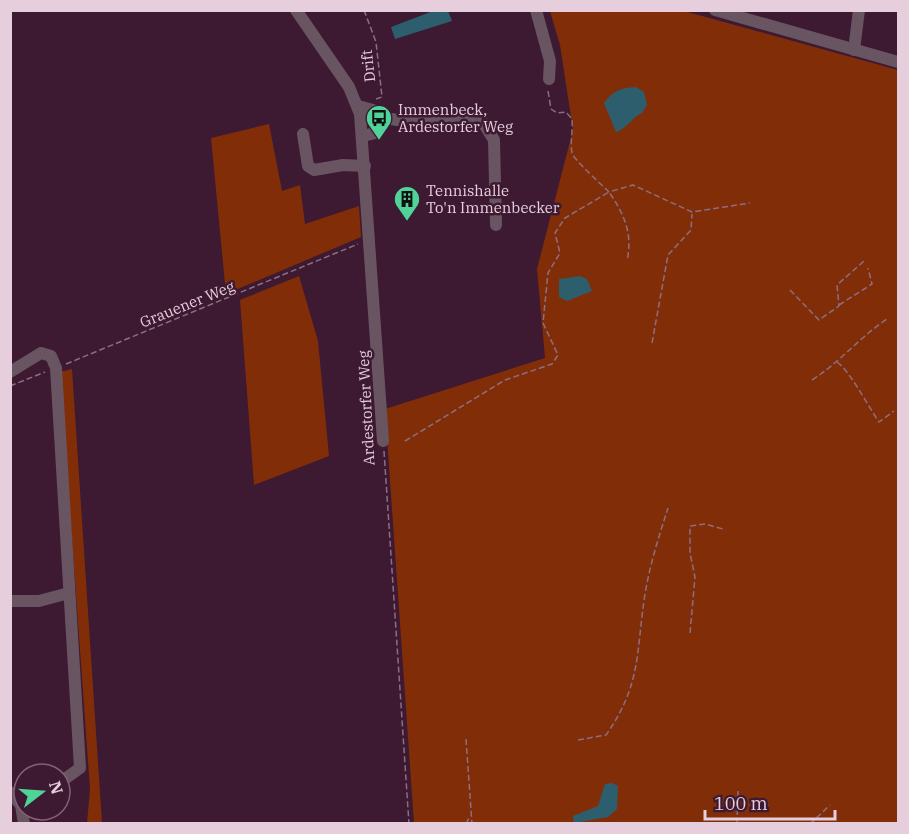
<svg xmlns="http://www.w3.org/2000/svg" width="909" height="834" font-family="'IBM Plex Serif',serif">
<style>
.green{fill:#812e08}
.water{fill:#2d5e6d}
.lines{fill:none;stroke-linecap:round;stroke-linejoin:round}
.path{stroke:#8c6e82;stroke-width:1.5;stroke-dasharray:6 3;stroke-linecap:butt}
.minor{stroke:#685561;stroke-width:12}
.labels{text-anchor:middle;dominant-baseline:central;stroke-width:5;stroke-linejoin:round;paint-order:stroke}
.street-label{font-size:15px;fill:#e6cedc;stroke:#3d1932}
.poi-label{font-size:15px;fill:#e6cedc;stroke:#3d1932;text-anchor:start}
</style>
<rect width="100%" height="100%" fill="#3d1932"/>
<g class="green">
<path d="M550,11H684L898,70V823H414L385,409L545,358L537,269L573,130L560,45Z"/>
<path d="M269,124L282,191L300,185L305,224L359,206L361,237L226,294L211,138Z"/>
<path d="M299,276L318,341L329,456L254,485L240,300Z"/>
<path d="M72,369L102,823H87L90,789L60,372Z"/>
</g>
<g class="water">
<path d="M433,11H448L452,21L395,39L391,27Z"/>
<path d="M636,87L644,92L647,105L642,113C631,118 628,128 616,132L604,103C613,91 620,88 636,87Z"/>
<path d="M580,276L587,279L592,291L567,301L559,297V279Z"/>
<path d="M612,783L618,786L617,809L608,817L574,823L573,816L598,806L605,784Z"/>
</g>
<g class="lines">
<g class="path">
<path d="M364,10L376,42L382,97L376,99"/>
<path d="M548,91L551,109L557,113L566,112L572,119C573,130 570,143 572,153C574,160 601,184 609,192L633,185L692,212L750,203"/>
<path d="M790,290L819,320L839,306L837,285L864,261"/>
<path d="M839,305L872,284L868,268"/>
<path d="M652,343L668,255L691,230L692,214"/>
<path d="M837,362C850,371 868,406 879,422L894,411"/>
<path d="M66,364L358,244"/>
<path d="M812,380C839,363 860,337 887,319"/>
<path d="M10,386L45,372"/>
<path d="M405,441L505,380L552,364L558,355L543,323L548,273L560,253L555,233L565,218L609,192C624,214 633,233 627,261"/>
<path d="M384,451L409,824"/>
<path d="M690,633L695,577L690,553V526L705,524L723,529"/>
<path d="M466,739L472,824"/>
<path d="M578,740L606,735C642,684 636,651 645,594C650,564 659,536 668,508"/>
<path d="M466,824L470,816"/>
<path d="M737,824L738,790"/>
<path d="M810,824L830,805"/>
</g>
<g class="minor">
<path d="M296,10L349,87L360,114L383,441"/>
<path d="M536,10L550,61L549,79"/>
<path d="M715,10L898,62"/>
<path d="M854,50L859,10"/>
<path d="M358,106L373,110L380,126L375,133L363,136"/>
<path d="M378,117L417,123L473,120L483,122L494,140L496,225"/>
<path d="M303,134L308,166L314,170L343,165L365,166"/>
<path d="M10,372L41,353L51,356L56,368L80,768L62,781"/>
<path d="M10,601H39L69,593"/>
<path d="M10,792L21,805L24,824"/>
</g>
</g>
<defs>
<g id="bus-pin" transform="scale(1.35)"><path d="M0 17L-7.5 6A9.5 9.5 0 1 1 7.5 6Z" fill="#4fd399" stroke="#3d1932"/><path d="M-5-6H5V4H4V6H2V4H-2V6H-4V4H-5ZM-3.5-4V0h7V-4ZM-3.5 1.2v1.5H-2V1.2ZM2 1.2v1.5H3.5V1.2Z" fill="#111"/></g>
<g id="building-pin" transform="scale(1.35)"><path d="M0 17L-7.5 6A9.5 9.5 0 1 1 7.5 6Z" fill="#4fd399" stroke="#3d1932"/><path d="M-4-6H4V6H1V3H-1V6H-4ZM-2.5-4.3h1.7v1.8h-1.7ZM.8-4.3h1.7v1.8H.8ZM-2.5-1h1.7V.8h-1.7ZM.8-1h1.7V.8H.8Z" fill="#111"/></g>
</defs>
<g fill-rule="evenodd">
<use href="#bus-pin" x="379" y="118"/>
<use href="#building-pin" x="407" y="199"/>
</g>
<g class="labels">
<g class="street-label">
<text transform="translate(368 66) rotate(-96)">Drift</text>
<text transform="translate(187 304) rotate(-22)">Grauener Weg</text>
<text transform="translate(366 408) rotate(-93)">Ardestorfer Weg</text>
</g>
<g class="poi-label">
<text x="398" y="109">Immenbeck,<tspan x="398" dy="17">Ardestorfer Weg</tspan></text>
<text x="426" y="190">Tennishalle<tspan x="426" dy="17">To'n Immenbecker</tspan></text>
</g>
</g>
<rect width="909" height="834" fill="none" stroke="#e6cedc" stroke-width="24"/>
<g transform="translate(42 792) rotate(73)"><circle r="28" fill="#3d1932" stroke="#816176" stroke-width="1.5"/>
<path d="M0-4.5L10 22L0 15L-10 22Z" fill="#4fd399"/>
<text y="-9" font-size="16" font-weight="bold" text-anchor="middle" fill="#e6cedc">N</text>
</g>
<path d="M705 810v9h130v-9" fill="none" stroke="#e6cedc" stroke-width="3"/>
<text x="714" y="810" font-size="18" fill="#e6cedc" stroke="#3d1932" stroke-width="4.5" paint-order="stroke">100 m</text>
</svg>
